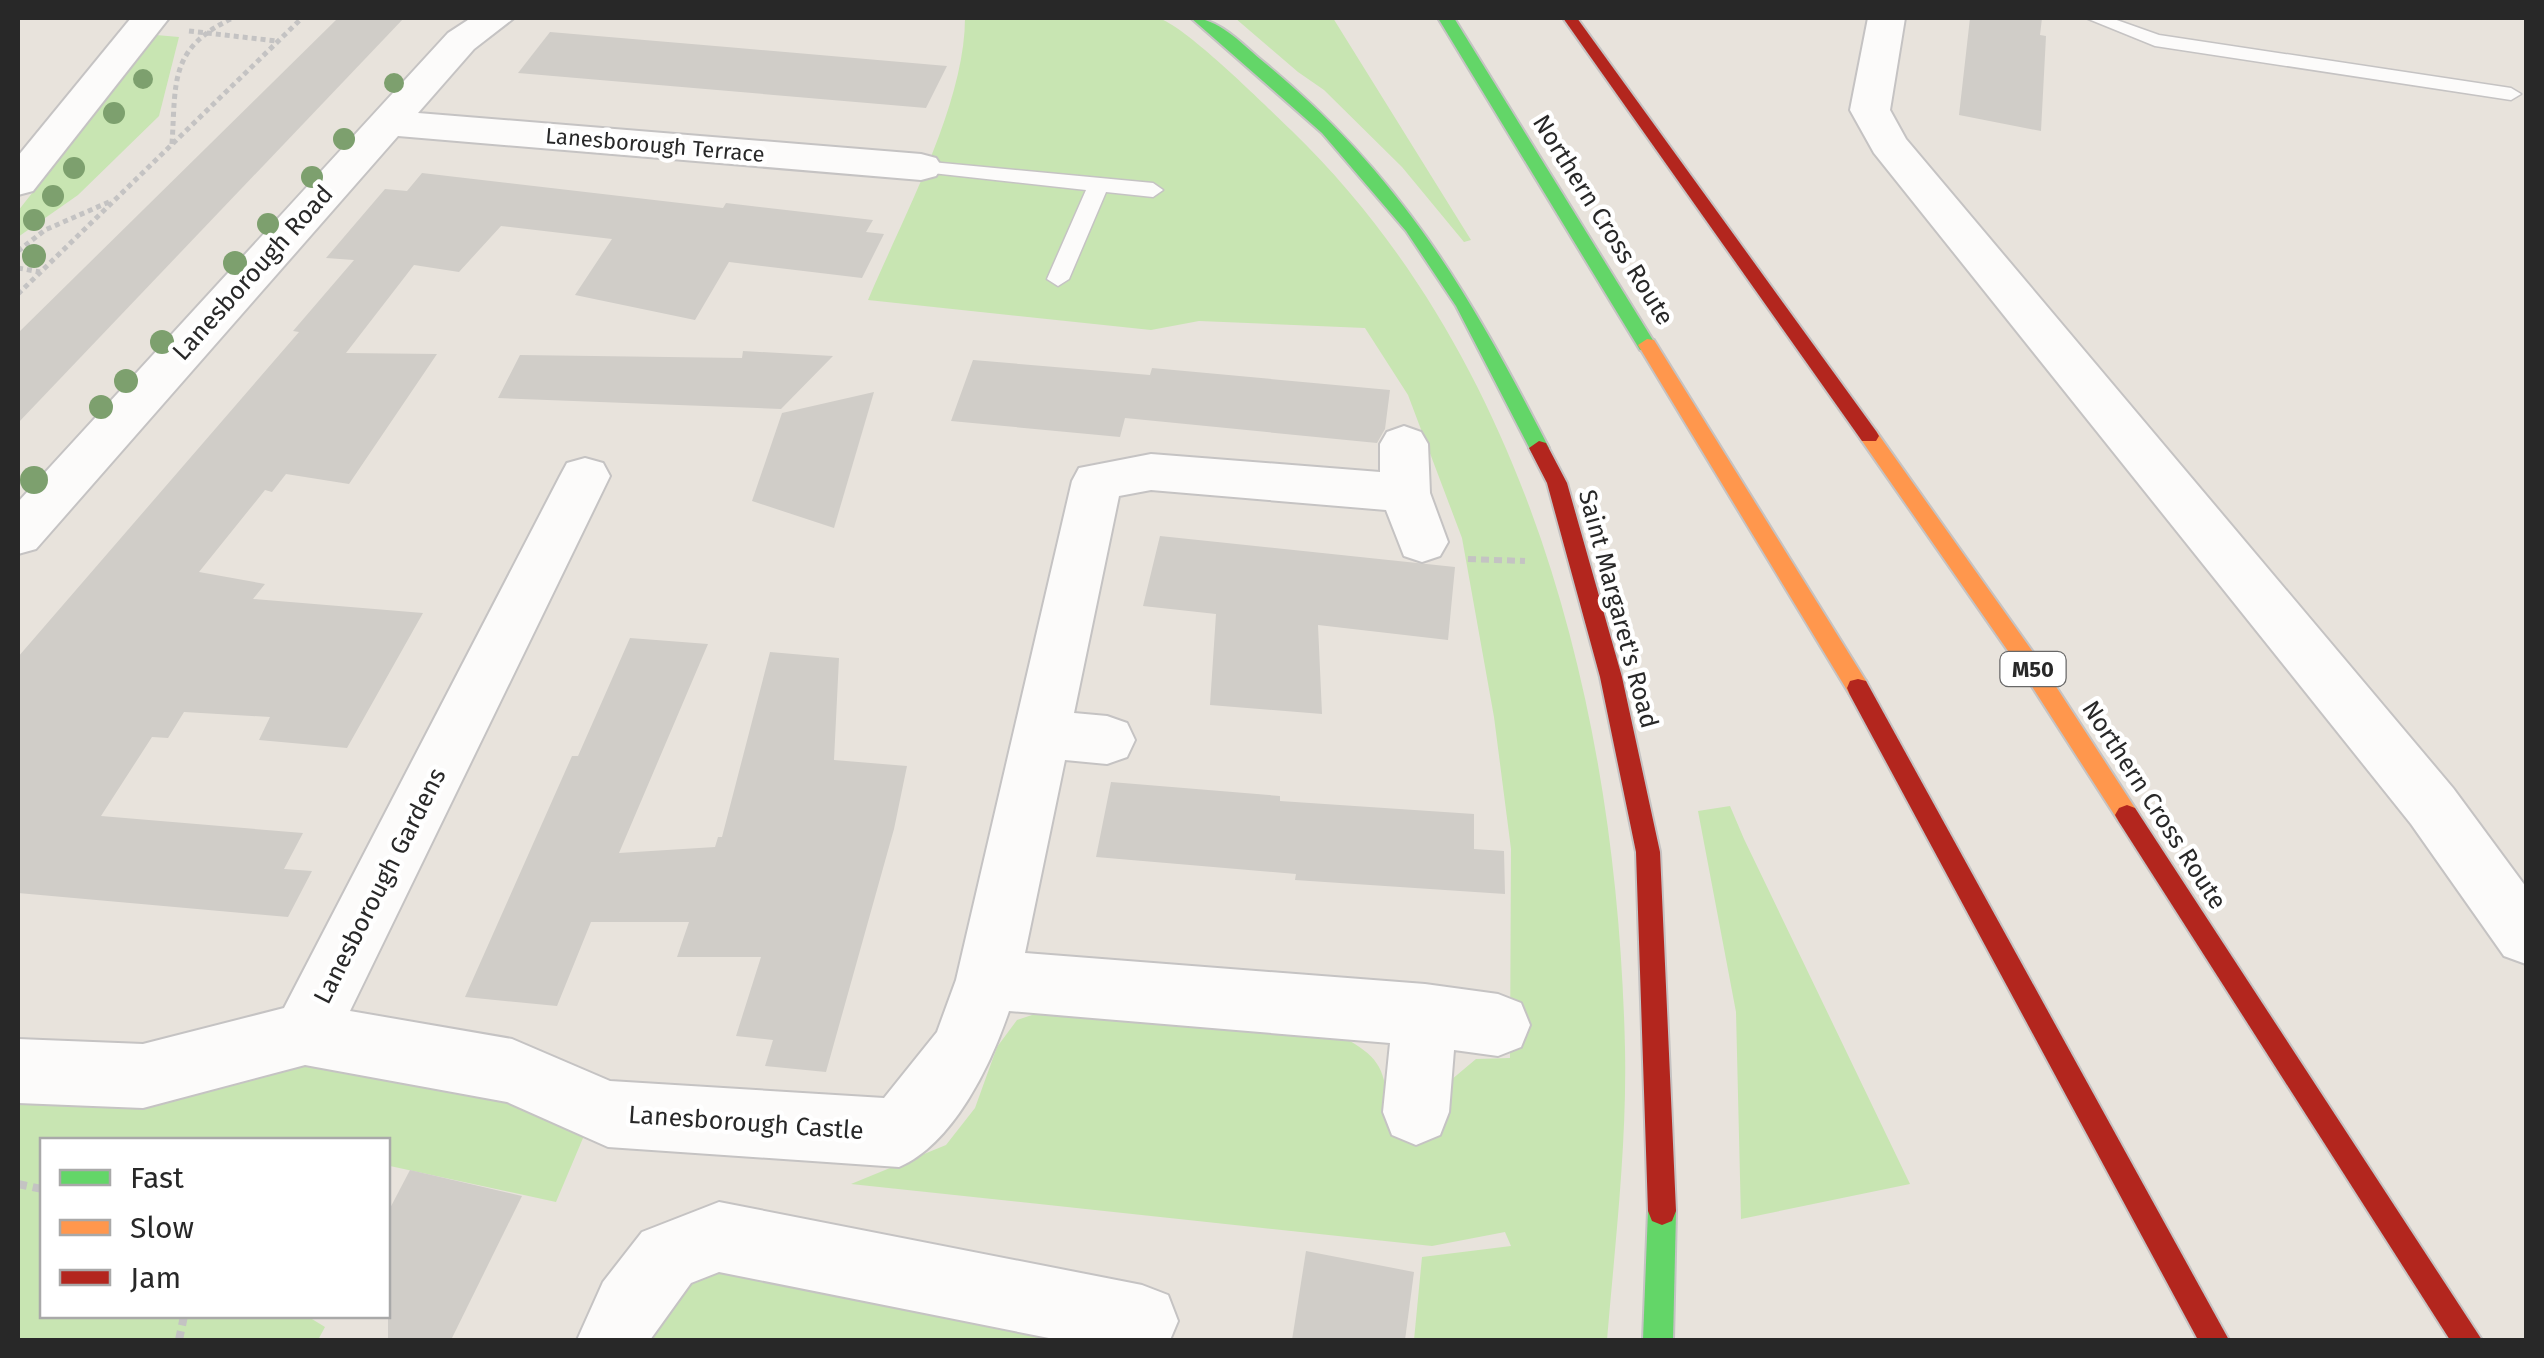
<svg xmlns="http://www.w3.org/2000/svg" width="2544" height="1358" font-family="'Fira Sans',sans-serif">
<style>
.green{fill:#c8e5b2}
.building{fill:#d0cdc8}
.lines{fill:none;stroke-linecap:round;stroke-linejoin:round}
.lane-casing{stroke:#c5c3c3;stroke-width:3}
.street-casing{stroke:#c5c3c3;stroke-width:4}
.fast-casing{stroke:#c5c3c3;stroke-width:4}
.slow-casing{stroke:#c5c3c3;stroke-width:4}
.jam-casing{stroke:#c5c3c3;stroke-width:4}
.path-far2{stroke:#c4c3c3;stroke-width:5;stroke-dasharray:5 4;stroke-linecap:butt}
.path-far1{stroke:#c4c3c3;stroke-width:6;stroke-dasharray:8 5;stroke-linecap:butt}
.path{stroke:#c4c3c3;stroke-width:8;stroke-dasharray:9 6;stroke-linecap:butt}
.lane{fill:#fcfbfa;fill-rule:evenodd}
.street{fill:#fcfbfa;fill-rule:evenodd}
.fast{fill:#63d668;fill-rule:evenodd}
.slow{fill:#ff974d;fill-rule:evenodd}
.jam{fill:#b3261e;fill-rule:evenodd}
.tree{fill:#7da06e}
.labels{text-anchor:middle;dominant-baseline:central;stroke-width:9;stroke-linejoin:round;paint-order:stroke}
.far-street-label{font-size:22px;fill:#282828;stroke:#fff}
.shield{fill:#fff;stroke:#686868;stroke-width:2.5}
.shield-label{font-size:22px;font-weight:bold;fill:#282828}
.street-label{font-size:25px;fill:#282828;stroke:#fff}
</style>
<rect width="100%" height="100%" fill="#e8e3dc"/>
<g class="green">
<path d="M965,18C1009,18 1054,18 1099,18C1117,18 1139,14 1157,18C1182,22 1268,108 1291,130C1533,364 1618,722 1625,1049C1627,1145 1615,1244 1607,1340H1414L1422,1257L1511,1246L1505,1232L1432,1246L851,1184L946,1145L975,1108L997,1047L1017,1020L1044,1011L1343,1037C1377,1056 1384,1066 1388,1104L1451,1080L1476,1059L1510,1058L1511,849L1494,717L1462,538L1408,395L1365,328L1199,321L1151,330L868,300C902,219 965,105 965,18Z"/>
<path d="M1235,18H1333L1471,240L1464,242L1402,167L1324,90L1298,72Z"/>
<path d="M156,35L179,37L159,116L78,195L18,237V211Z"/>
<path d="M1730,806L1744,839L1910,1184L1741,1219L1736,1012L1698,811Z"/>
<path d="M305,1035L594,1112L556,1202L390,1166L388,1169V1140H42V1316H307L325,1327L318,1340H18V1071L141,1078Z"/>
<path d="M735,1248L1049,1312L1079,1340H620Z"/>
</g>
<g class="building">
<path d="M338,18H404L18,423V333Z"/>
<path d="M1970,18H2042L2040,35L2046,36L2041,131L1959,115Z"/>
<path d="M550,32L727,47L947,66L926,108L518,73Z"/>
<path d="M422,173L723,208L726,203L873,220L866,232L884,234L862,278L729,262L695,320L575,295L612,239L501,226L459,272L414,265L346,353L437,354L349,484L286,474L272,492L265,490L199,572L265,584L253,599L423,613L347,748L259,740L270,717L184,712L168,738L152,737L101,816L303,833L284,869L312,871L288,917L18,893V657L299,332L293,331L354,260L326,258L385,189L407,191Z"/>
<path d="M743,351L833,356L781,409L498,398L520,355L742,358Z"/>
<path d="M973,360L1150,375L1152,368L1390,390L1385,429L1377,443L1125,418L1120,437L951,421Z"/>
<path d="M874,392L834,528L752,501L782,413Z"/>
<path d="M1160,536L1455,567L1448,640L1318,625L1322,714L1210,705L1216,614L1143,606Z"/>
<path d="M630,638L708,644L619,853L715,847L718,837H722L770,652L839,658L834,760L907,766L894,829L826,1072L765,1066L773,1040L736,1036L761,957H677L689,922H591L557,1006L465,997L572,756H578Z"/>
<path d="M1111,782L1280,796V801L1474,814V849L1504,851L1505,894L1295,880L1296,874L1096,857Z"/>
<path d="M410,1170L522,1196L451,1340H388V1212Z"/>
<path d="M1306,1251L1414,1272L1405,1340H1292Z"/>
</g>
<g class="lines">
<g class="lane-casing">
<g id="lane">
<path d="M2086,18H2111L2159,35L2511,88L2521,94L2511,100L2155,46Z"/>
<path d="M921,161L1153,183L1163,190L1153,197L1106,192L1069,279L1058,286L1047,279L1086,190L914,171L911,167L914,163Z"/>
</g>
</g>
<g class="street-casing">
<g id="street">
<path d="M131,18H169L33,191L18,195V156Z"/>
<path d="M471,18H514L474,49L418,113L921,154L936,158L942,167L936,176L921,180L398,136L36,549L18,554V502L448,33Z"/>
<path d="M1868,18H1905L1890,110L1906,139L2453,788L2526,887V964L2504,956L2411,824L1874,153L1850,110Z"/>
<path d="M1404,426L1421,432L1428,444L1430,493L1448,542L1440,556L1422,562L1404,556L1386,510L1151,490L1119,496L1074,713L1107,716L1127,723L1135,740L1127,757L1107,764L1065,760L1025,953L1425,984L1498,994L1521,1003L1530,1025L1521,1047L1498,1056L1454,1050L1449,1112L1440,1135L1416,1145L1392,1135L1383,1112L1390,1043L1009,1011C991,1065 953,1144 899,1167L608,1147L507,1102L305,1065L143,1108L18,1103V1039L143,1044L284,1008L560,476L567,463L585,458L603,463L610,476L350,1011L512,1039L610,1081L884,1098L937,1032L956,980L1072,481L1079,468L1151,454L1380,472V444L1387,432Z"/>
<path d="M719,1202L1142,1285L1168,1295L1178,1321L1170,1340H1059L719,1272L691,1283L650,1340H577L603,1282L642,1232Z"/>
</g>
</g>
<g class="fast-casing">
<g id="fast">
<path d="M1191,18C1218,18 1240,42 1260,59C1399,172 1469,292 1549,448L1546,453H1532L1456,306L1406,231L1322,133Z"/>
<path d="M1438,18H1454L1656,345L1654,350H1640Z"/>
<path d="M1662,1197L1672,1201L1676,1211L1673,1340H1643L1648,1211L1652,1201Z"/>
</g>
</g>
<g class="slow-casing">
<g id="slow">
<path d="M1647,339L1654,340L1866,681L1869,688L1866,695H1850L1638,345Z"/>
<path d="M1869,429L1876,431L2040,662L2135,808L2139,815L2135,822L2127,825L2119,822L2024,674L1862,441L1859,436L1862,431Z"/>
</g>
</g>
<g class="jam-casing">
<g id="jam">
<path d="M1563,18H1577L1876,431L1879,436L1876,441H1862Z"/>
<path d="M1539,441L1546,443L1567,483L1622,677L1660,852L1676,1211L1672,1221L1662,1225L1652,1221L1648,1211L1636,852L1600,677L1547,483L1529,448Z"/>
<path d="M1858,679L1866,681L2229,1340H2198L1850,695L1847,688L1850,681Z"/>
<path d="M2127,805L2135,808L2482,1340H2450L2119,822L2115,815L2119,808Z"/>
</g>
</g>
<g class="path-far2">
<path d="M189,31L277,41"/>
<path d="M172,144C176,81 169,48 233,18"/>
<path d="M18,251L45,230L109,202"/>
<path d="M18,268L40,272"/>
<path d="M18,294L302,18"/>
</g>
<path class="path-far1" d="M1468,559L1525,561"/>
<g class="path">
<path d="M18,1184L42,1189"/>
<path d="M179,1340L184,1316"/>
</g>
<use href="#lane" class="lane"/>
<use href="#street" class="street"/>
<use href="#fast" class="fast"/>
<use href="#slow" class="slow"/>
<use href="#jam" class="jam"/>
</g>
<g class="tree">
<circle cx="143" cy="79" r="10"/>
<circle cx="394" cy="83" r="10"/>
<circle cx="114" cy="113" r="11"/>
<circle cx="344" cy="139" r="11"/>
<circle cx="74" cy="168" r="11"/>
<circle cx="312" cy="177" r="11"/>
<circle cx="53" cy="196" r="11"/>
<circle cx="34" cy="220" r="11"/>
<circle cx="268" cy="224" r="11"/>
<circle cx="34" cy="256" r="12"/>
<circle cx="235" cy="263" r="12"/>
<circle cx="162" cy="342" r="12"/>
<circle cx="126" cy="381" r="12"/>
<circle cx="101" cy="407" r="12"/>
<circle cx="34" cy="480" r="14"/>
</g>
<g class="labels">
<g class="far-street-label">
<text transform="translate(655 145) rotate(5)">Lanesborough Terrace</text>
</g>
<rect class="shield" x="2000.5" y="652" width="65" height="34" rx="8"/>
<g class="shield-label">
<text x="2033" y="669">M50</text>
</g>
<g class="street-label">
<text transform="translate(1603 220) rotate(58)">Northern Cross Route</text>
<text transform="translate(253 273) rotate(-48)">Lanesborough Road</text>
<text transform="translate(1618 609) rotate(75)">Saint Margaret's Road</text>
<text transform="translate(2154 805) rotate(57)">Northern Cross Route</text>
<text transform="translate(380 886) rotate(-63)">Lanesborough Gardens</text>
<text transform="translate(746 1123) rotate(4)">Lanesborough Castle</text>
</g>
</g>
<rect width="2544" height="1358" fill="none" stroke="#282828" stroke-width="40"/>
<rect x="40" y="1138" width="350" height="180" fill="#ffffff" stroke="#a9a9a9" stroke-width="2.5"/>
<rect x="60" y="1170" width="50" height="15" fill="#63d668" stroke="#a9a9a9" stroke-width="2.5"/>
<text x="130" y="1188" font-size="30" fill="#282828">Fast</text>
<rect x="60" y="1220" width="50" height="15" fill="#ff974d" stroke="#a9a9a9" stroke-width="2.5"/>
<text x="130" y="1238" font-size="30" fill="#282828">Slow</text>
<rect x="60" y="1270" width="50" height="15" fill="#b3261e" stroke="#a9a9a9" stroke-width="2.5"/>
<text x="130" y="1288" font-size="30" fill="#282828">Jam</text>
</svg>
